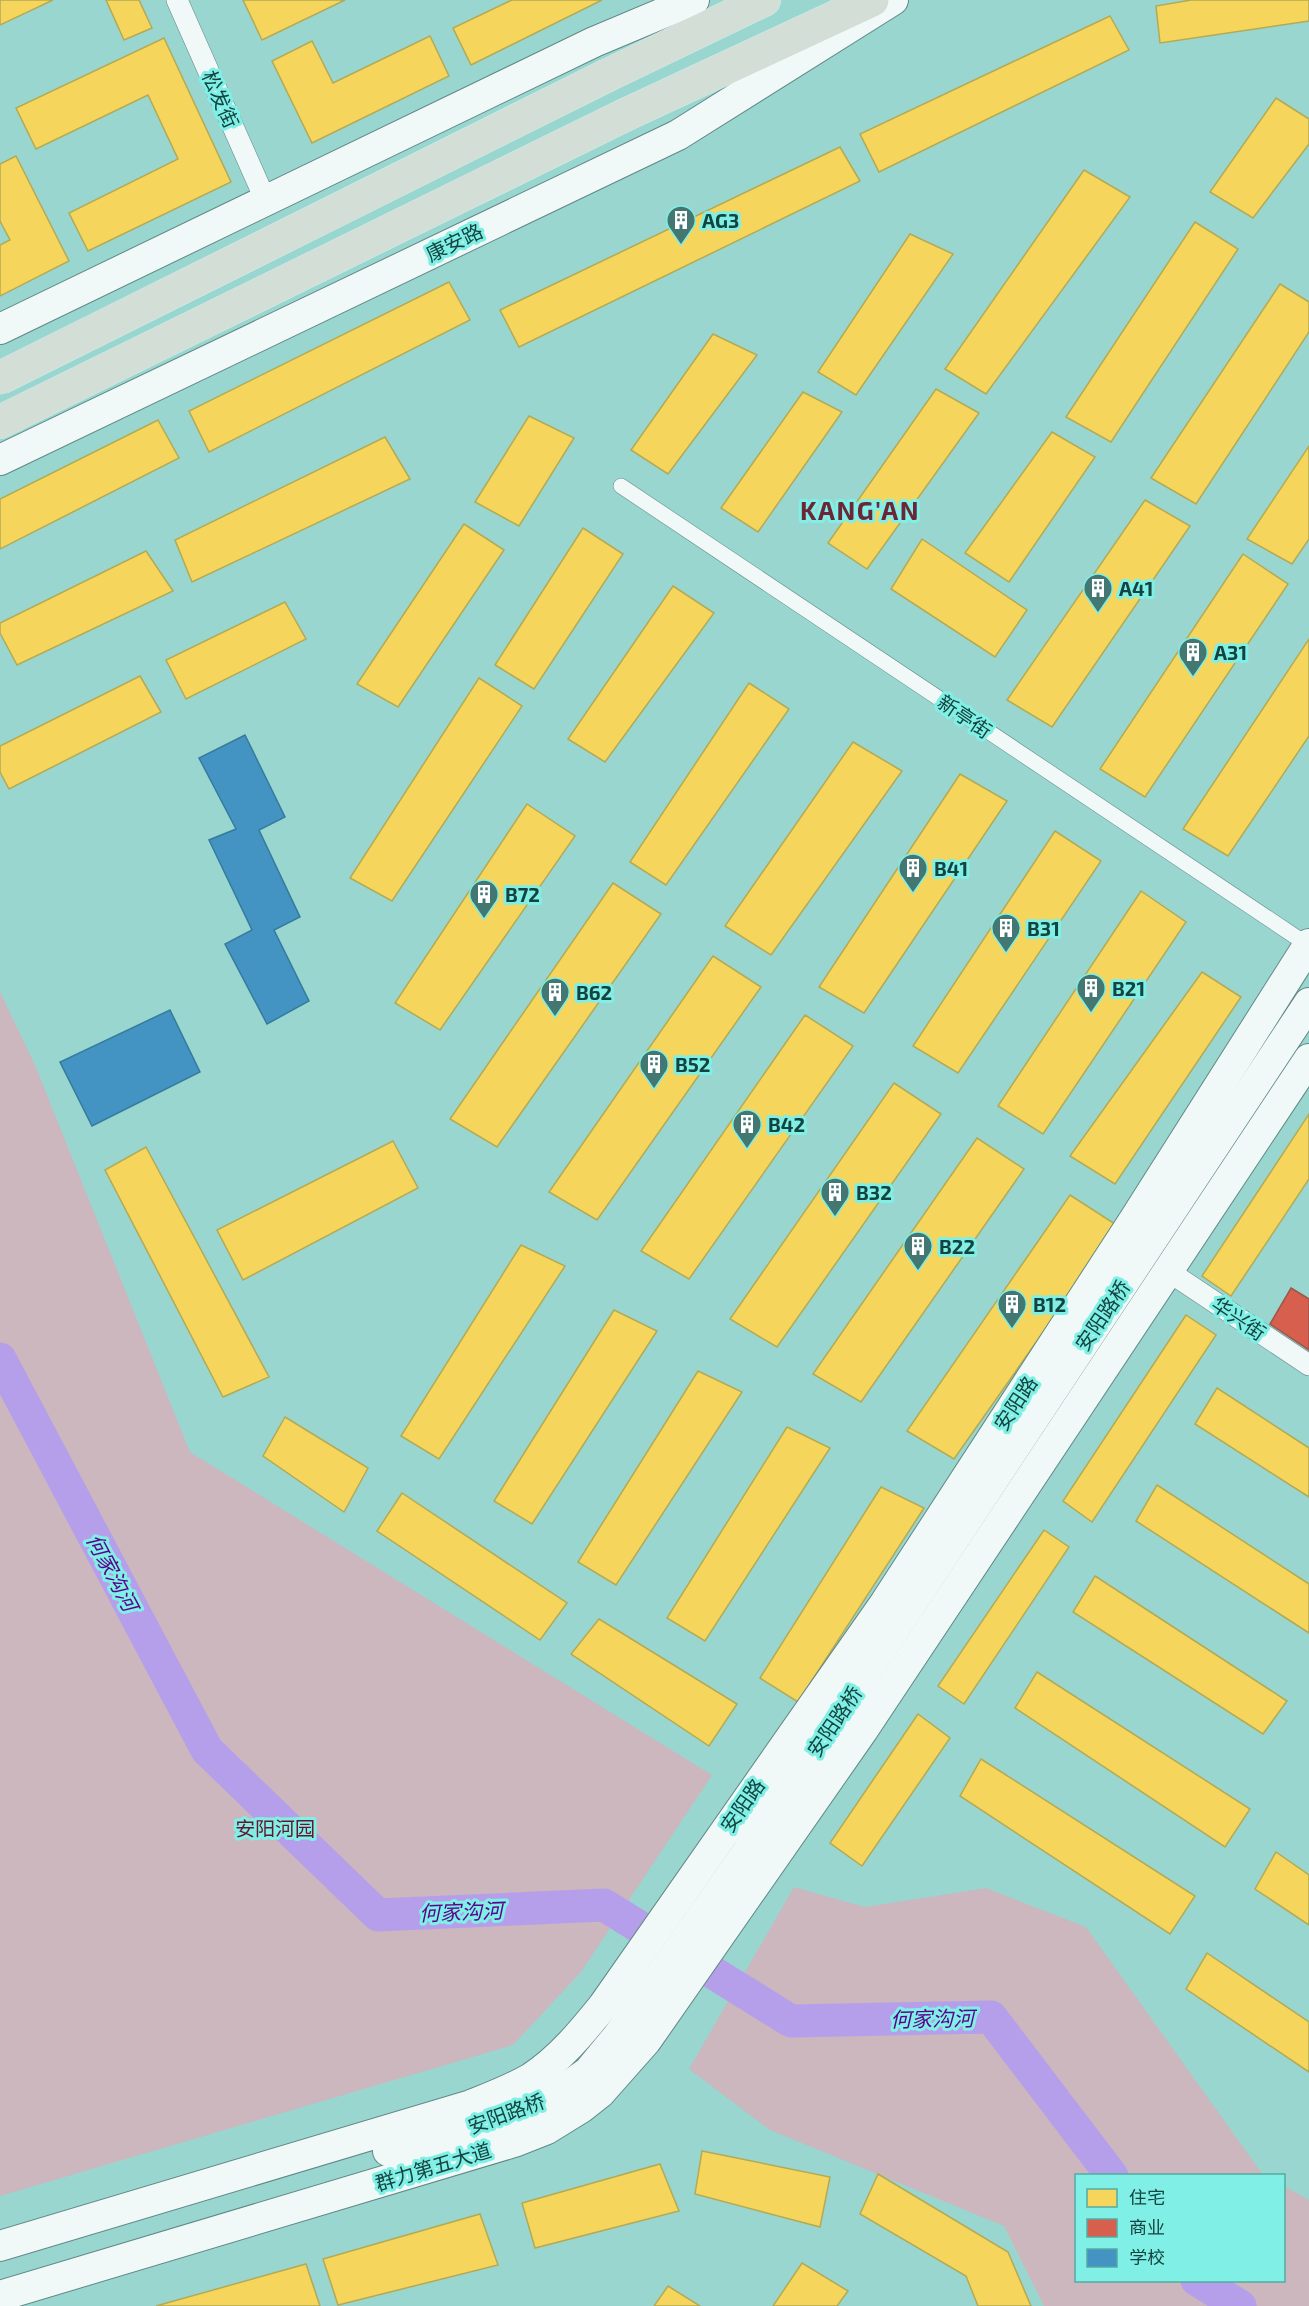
<svg xmlns="http://www.w3.org/2000/svg" width="1309" height="2306" font-family="'Exo 2','Noto Sans SC',sans-serif">
<style>
.green{fill:#cbb7bd}
.homes{fill:#f6d55c;stroke:#b2aa54;stroke-width:1.5}
.shops{fill:#d6604d;stroke:#9c5849;stroke-width:1.5}
.schools{fill:#4393c3;stroke:#357b9c;stroke-width:1.5}
.lines{fill:none;stroke-linecap:round;stroke-linejoin:round}
.river{stroke:#b69fea;stroke-width:33}
.pedestrian-casing{stroke:#618885;stroke-width:16}
.minor-casing{stroke:#618885;stroke-width:22}
.secondary-casing{stroke:#618885;stroke-width:32}
.primary-casing{stroke:#d1edea;stroke-width:34}
.pedestrian{stroke:#f0f9f8;stroke-width:15}
.minor{stroke:#f0f9f8;stroke-width:21}
.secondary{stroke:#f0f9f8;stroke-width:30}
.primary{stroke:#d2ded6;stroke-width:33}
.primary-bridge-casing{stroke:#d1edea;stroke-width:34;stroke-linecap:butt}
.primary-bridge{stroke:#d2ded6;stroke-width:33}
.labels{text-anchor:middle;dominant-baseline:central;stroke-width:6;stroke-linejoin:round;paint-order:stroke}
.street-label{font-size:20px;fill:#134440;stroke:#80efe5}
.poi-label{font-size:20px;font-weight:bold;fill:#134440;stroke:#80efe5;text-anchor:start}
.park-label{font-size:20px;fill:#67142e;stroke:#80efe5}
.water-label{font-size:21px;font-style:italic;fill:#5d008d;stroke:#80efe5}
.district-label{font-size:26px;font-weight:bold;letter-spacing:1.5px;fill:#6b2637;stroke:#80efe5}
</style>
<rect width="100%" height="100%" fill="#99d6d0"/>
<g class="green">
<path d="M0,992L35,1065L190,1452L712,1775L581,1972L513,2045L0,2196Z"/>
<path d="M794,1887L865,1907L986,1888L1086,1927L1263,2175L1076,2176V2280H1284V2186L1309,2200V2306H1044L1004,2226L770,2130L689,2069Z"/>
</g>
<g class="homes">
<path d="M0,0H53L0,25Z"/>
<path d="M106,0H139L152,28L124,40Z"/>
<path d="M243,0H345L262,40Z"/>
<path d="M512,0H602L471,65L453,28Z"/>
<path d="M1191,0H1309V21L1160,43L1156,6Z"/>
<path d="M1110,16L1129,50L879,172L860,134Z"/>
<path d="M430,36L449,76L312,143L272,61L312,41L333,83Z"/>
<path d="M164,38L231,182L88,251L69,213L178,159L148,95L36,149L16,108Z"/>
<path d="M1276,98L1309,119V144L1253,218L1210,192Z"/>
<path d="M840,147L860,181L519,347L500,310Z"/>
<path d="M16,156L69,261L0,296V245L10,240L0,221V164Z"/>
<path d="M1084,170L1130,197L986,394L945,369Z"/>
<path d="M1195,222L1238,249L1111,442L1066,417Z"/>
<path d="M910,234L953,254L856,395L818,372Z"/>
<path d="M449,282L470,320L209,452L189,411Z"/>
<path d="M1280,284L1309,302V332L1196,504L1151,478Z"/>
<path d="M713,334L757,355L668,474L631,450Z"/>
<path d="M936,389L979,413L867,569L828,543Z"/>
<path d="M803,392L842,412L758,532L721,508Z"/>
<path d="M529,416L574,438L519,526L475,502Z"/>
<path d="M158,420L179,458L0,549V499Z"/>
<path d="M1052,432L1095,457L1009,582L965,553Z"/>
<path d="M385,437L410,479L192,582L175,540Z"/>
<path d="M1309,446V539L1292,564L1247,539Z"/>
<path d="M1145,500L1190,526L1052,727L1007,700Z"/>
<path d="M464,524L504,550L398,707L357,684Z"/>
<path d="M583,528L623,554L534,689L495,665Z"/>
<path d="M922,539L1027,610L995,657L891,589Z"/>
<path d="M146,551L173,591L17,665L0,633V623Z"/>
<path d="M1243,554L1288,584L1145,797L1100,769Z"/>
<path d="M673,586L714,613L605,762L568,739Z"/>
<path d="M285,602L306,639L186,699L166,660Z"/>
<path d="M1309,639V736L1228,856L1183,829Z"/>
<path d="M140,676L161,712L9,789L0,772V746Z"/>
<path d="M479,678L522,706L392,901L350,878Z"/>
<path d="M749,683L789,709L666,885L630,862Z"/>
<path d="M853,742L902,771L771,955L725,926Z"/>
<path d="M960,774L1007,801L864,1013L819,987Z"/>
<path d="M527,804L575,836L440,1030L395,1003Z"/>
<path d="M1055,831L1101,861L958,1073L913,1046Z"/>
<path d="M613,883L661,914L497,1147L450,1119Z"/>
<path d="M1141,891L1186,922L1043,1134L998,1106Z"/>
<path d="M713,956L761,987L597,1220L549,1192Z"/>
<path d="M1202,972L1241,997L1115,1184L1070,1156Z"/>
<path d="M805,1015L853,1046L689,1279L641,1251Z"/>
<path d="M894,1083L941,1114L777,1347L730,1319Z"/>
<path d="M1309,1114V1179L1231,1296L1202,1276Z"/>
<path d="M977,1138L1024,1169L861,1402L813,1374Z"/>
<path d="M393,1141L418,1188L243,1280L217,1230Z"/>
<path d="M146,1147L269,1377L223,1397L105,1170Z"/>
<path d="M1070,1195L1118,1226L954,1459L907,1431Z"/>
<path d="M521,1245L565,1266L439,1459L401,1436Z"/>
<path d="M614,1310L657,1331L532,1524L494,1501Z"/>
<path d="M1186,1315L1216,1335L1092,1522L1063,1501Z"/>
<path d="M698,1371L742,1392L616,1585L578,1562Z"/>
<path d="M1217,1388L1309,1448V1497L1195,1424Z"/>
<path d="M285,1417L368,1468L344,1512L263,1456Z"/>
<path d="M787,1427L830,1448L705,1641L667,1618Z"/>
<path d="M1157,1485L1309,1584V1633L1136,1521Z"/>
<path d="M881,1487L924,1508L798,1702L760,1678Z"/>
<path d="M402,1493L567,1603L540,1640L377,1531Z"/>
<path d="M1044,1530L1069,1547L964,1704L938,1686Z"/>
<path d="M1095,1576L1287,1701L1263,1734L1073,1612Z"/>
<path d="M599,1619L737,1704L709,1746L571,1654Z"/>
<path d="M1037,1672L1250,1809L1225,1847L1015,1708Z"/>
<path d="M918,1714L950,1738L862,1866L830,1843Z"/>
<path d="M981,1759L1195,1896L1170,1934L960,1796Z"/>
<path d="M1276,1852L1309,1875V1925L1255,1889Z"/>
<path d="M1207,1953L1309,2022V2072L1186,1989Z"/>
<path d="M702,2151L830,2177L820,2227L695,2194Z"/>
<path d="M660,2164L679,2211L535,2248L522,2203Z"/>
<path d="M878,2174L1008,2252L1031,2306H978L966,2276L860,2214Z"/>
<path d="M480,2214L498,2265L338,2305L323,2259Z"/>
<path d="M802,2263L848,2291L837,2306H773Z"/>
<path d="M306,2264L320,2306H156Z"/>
<path d="M668,2286L700,2306H654Z"/>
</g>
<path class="shops" d="M1291,1288L1309,1299V1350L1270,1324Z"/>
<g class="schools">
<path d="M245,735L285,817L259,830L300,917L274,930L309,1001L267,1024L225,944L252,930L209,840L236,829L199,758Z"/>
<path d="M170,1010L200,1072L92,1126L60,1062Z"/>
</g>
<g class="lines">
<g class="river">
<path d="M0,1359L207,1750L378,1915L604,1905L791,2021L991,2017L1112,2176"/>
<path d="M1197,2280L1240,2306"/>
</g>
<g class="pedestrian-casing">
<path id="pedestrian" d="M621,486L1308,945"/>
</g>
<g class="minor-casing">
<g id="minor">
<path d="M177,0L265,199"/>
<path d="M1168,1271L1309,1365"/>
</g>
</g>
<g class="secondary-casing">
<g id="secondary">
<path d="M0,329L594,42L694,0"/>
<path d="M0,460L678,135L893,0"/>
<path d="M388,2151L502,2118L556,2095L588,2072L617,2037L747,1852L1309,1003"/>
<path d="M0,2246L471,2105C491,2097 512,2089 531,2078C560,2059 582,2032 603,2006L885,1603L1134,1220L1309,944"/>
<path d="M0,2296L514,2142L547,2129L581,2108L600,2093L646,2041L863,1730L1309,1059"/>
</g>
</g>
<g class="primary-casing">
<g id="primary">
<path d="M608,75L764,0"/>
<path d="M0,422L625,115L872,0"/>
</g>
</g>
<use href="#pedestrian" class="pedestrian"/>
<use href="#minor" class="minor"/>
<use href="#secondary" class="secondary"/>
<use href="#primary" class="primary"/>
<g class="primary-bridge-casing">
<path id="primary-bridge" d="M0,378L608,75"/>
</g>
<use href="#primary-bridge" class="primary-bridge"/>
</g>
<defs>
<g id="building-pin" transform="scale(1.5)"><path d="M0 17L-7.5 6A9.5 9.5 0 1 1 7.5 6Z" fill="#427772" stroke="#80efe5"/><path d="M-4-6H4V6H1V3H-1V6H-4ZM-2.5-4.3h1.7v1.8h-1.7ZM.8-4.3h1.7v1.8H.8ZM-2.5-1h1.7V.8h-1.7ZM.8-1h1.7V.8H.8Z" fill="#fff"/></g>
</defs>
<g fill-rule="evenodd">
<use href="#building-pin" x="681" y="220"/>
<use href="#building-pin" x="1098" y="588"/>
<use href="#building-pin" x="1193" y="652"/>
<use href="#building-pin" x="913" y="868"/>
<use href="#building-pin" x="484" y="894"/>
<use href="#building-pin" x="1006" y="928"/>
<use href="#building-pin" x="1091" y="988"/>
<use href="#building-pin" x="555" y="992"/>
<use href="#building-pin" x="654" y="1064"/>
<use href="#building-pin" x="747" y="1124"/>
<use href="#building-pin" x="835" y="1192"/>
<use href="#building-pin" x="918" y="1246"/>
<use href="#building-pin" x="1012" y="1304"/>
</g>
<g class="labels">
<g class="street-label">
<text transform="translate(221 99) rotate(66)">松发街</text>
<text transform="translate(454 242) rotate(-26)">康安路</text>
<text transform="translate(965 716) rotate(34)">新亭街</text>
<text transform="translate(1102 1315) rotate(-56)">安阳路桥</text>
<text transform="translate(1239 1318) rotate(34)">华兴街</text>
<text transform="translate(1015 1403) rotate(-57)">安阳路</text>
<text transform="translate(834 1721) rotate(-56)">安阳路桥</text>
<text transform="translate(742 1805) rotate(-55)">安阳路</text>
<text transform="translate(506 2113) rotate(-20)">安阳路桥</text>
<text transform="translate(433 2166) rotate(-17)">群力第五大道</text>
</g>
<g class="poi-label">
<text x="702" y="220">AG3</text>
<text x="1119" y="588">A41</text>
<text x="1214" y="652">A31</text>
<text x="934" y="868">B41</text>
<text x="505" y="894">B72</text>
<text x="1027" y="928">B31</text>
<text x="1112" y="988">B21</text>
<text x="576" y="992">B62</text>
<text x="675" y="1064">B52</text>
<text x="768" y="1124">B42</text>
<text x="856" y="1192">B32</text>
<text x="939" y="1246">B22</text>
<text x="1033" y="1304">B12</text>
</g>
<g class="park-label">
<text x="275" y="1828">安阳河园</text>
</g>
<g class="water-label">
<text transform="translate(113 1572) rotate(62)">何家沟河</text>
<text transform="translate(461 1911) rotate(-2)">何家沟河</text>
<text transform="translate(932 2018) rotate(-1)">何家沟河</text>
</g>
<g class="district-label">
<text x="860" y="509">KANG'AN</text>
</g>
</g>
<rect x="1075" y="2174" width="210" height="108" fill="#80efe5" stroke="#54aba3" stroke-width="1.5"/>
<rect x="1087" y="2189" width="30" height="18" fill="#f6d55c" stroke="#54aba3" stroke-width="1.5"/>
<text x="1129" y="2204" font-size="18" fill="#134440">住宅</text>
<rect x="1087" y="2219" width="30" height="18" fill="#d6604d" stroke="#54aba3" stroke-width="1.5"/>
<text x="1129" y="2234" font-size="18" fill="#134440">商业</text>
<rect x="1087" y="2249" width="30" height="18" fill="#4393c3" stroke="#54aba3" stroke-width="1.5"/>
<text x="1129" y="2264" font-size="18" fill="#134440">学校</text>
</svg>
